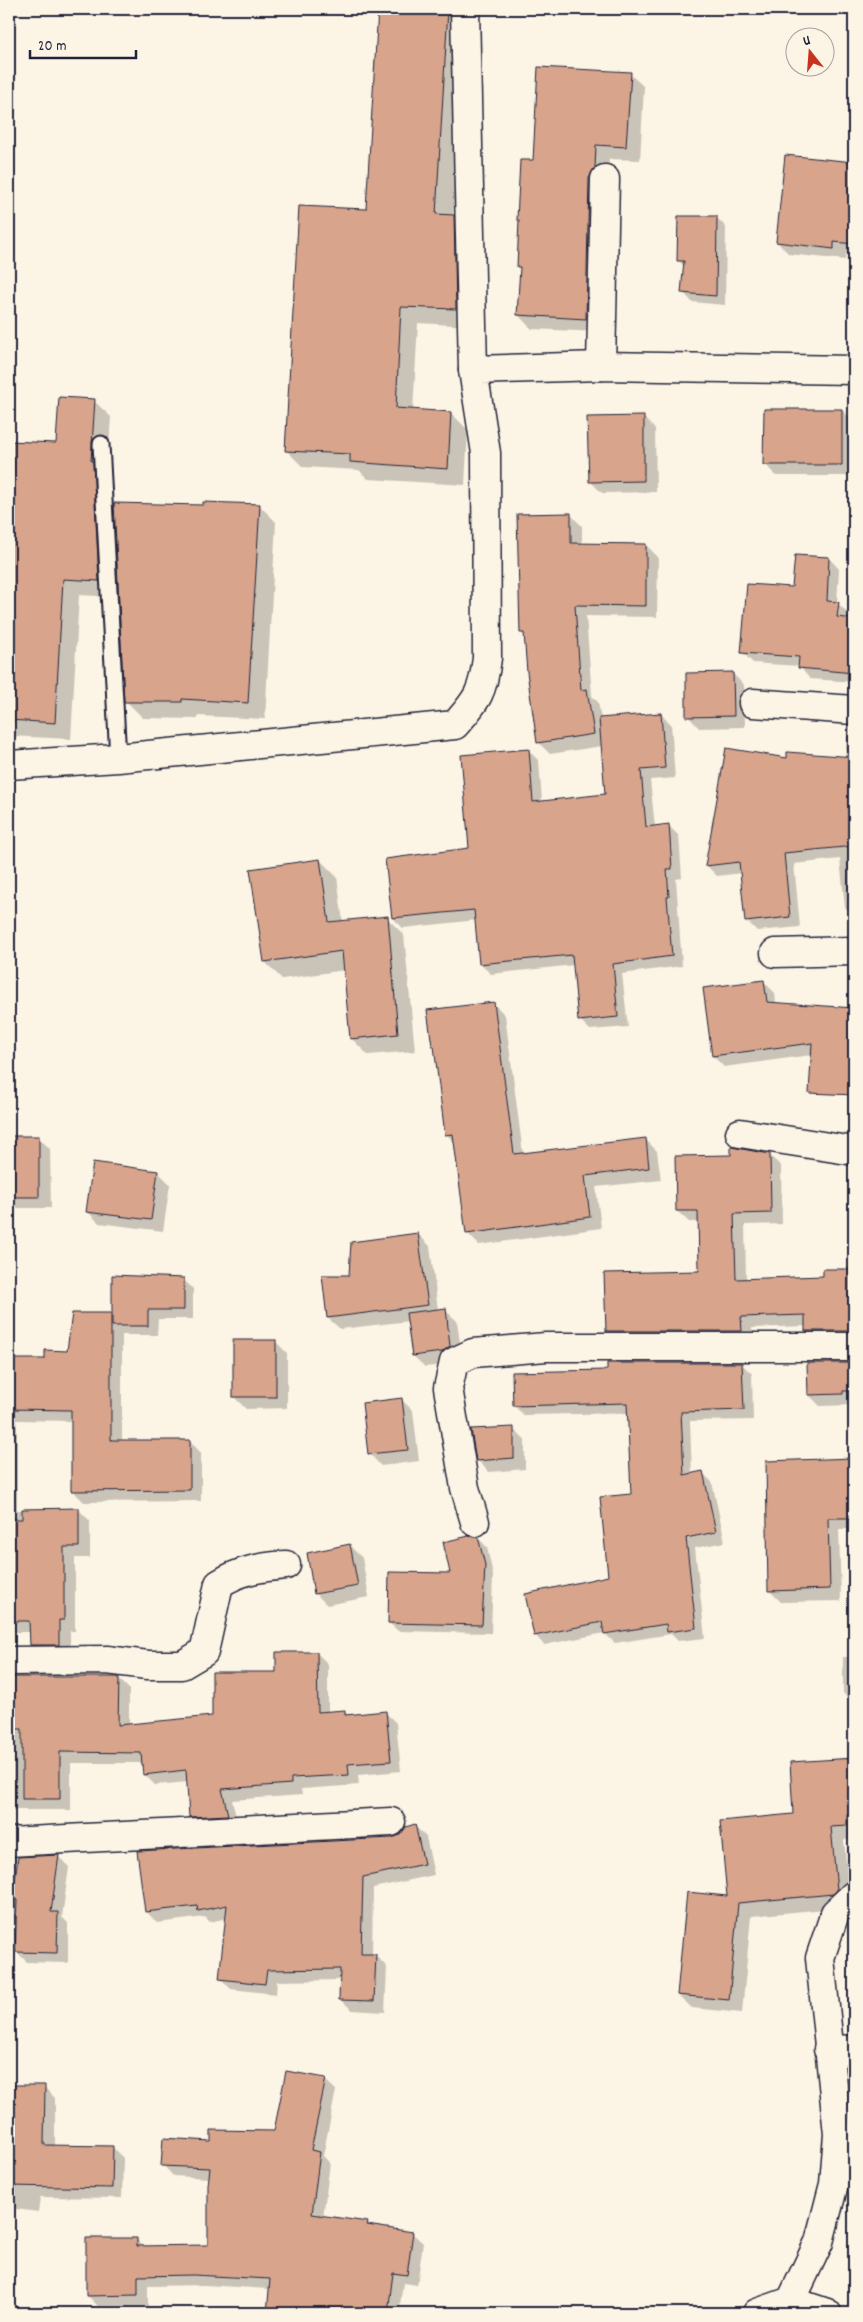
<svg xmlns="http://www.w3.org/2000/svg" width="863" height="2322" font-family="Dekko,sans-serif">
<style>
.shadow{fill:#0003}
.building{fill:#d8a58c;stroke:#22223b}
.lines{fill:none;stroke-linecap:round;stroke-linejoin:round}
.lane-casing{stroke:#22223b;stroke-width:19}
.street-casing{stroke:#22223b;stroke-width:31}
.lane{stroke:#fcf5e5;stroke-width:15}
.street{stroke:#fcf5e5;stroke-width:28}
</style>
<rect width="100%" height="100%" fill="#fcf5e5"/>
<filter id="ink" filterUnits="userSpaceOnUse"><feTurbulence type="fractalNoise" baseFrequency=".02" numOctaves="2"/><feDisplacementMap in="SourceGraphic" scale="10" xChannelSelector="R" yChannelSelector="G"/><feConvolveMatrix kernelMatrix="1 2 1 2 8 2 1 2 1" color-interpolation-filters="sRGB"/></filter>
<g filter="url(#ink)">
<g class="shadow">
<path d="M379,9H466L453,216L470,233L472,326L418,323L413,411L451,413L468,430L465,485L368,479L359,470L303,467L286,450L367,210Z"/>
<path d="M630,74L644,87L640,160L609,159L600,332L532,329L518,315L521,269L518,267L534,162Z"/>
<path d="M786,157L854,163V254H846L845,260L789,254L777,242Z"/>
<path d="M717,218L726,227L725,305L692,302L683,292L685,267L678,260Z"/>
<path d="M94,401L111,417L107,477L115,597L79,595L71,739L9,736V442L57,444Z"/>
<path d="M842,410L854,422V476H776L765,464Z"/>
<path d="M643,417L655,429L656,492L602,493L590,481Z"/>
<path d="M259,505L276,522L265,719L198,716V719L143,718L126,701Z"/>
<path d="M570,514L582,526V544L646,545L658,557L657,617L586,616L592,696L598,702L601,719L661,714L671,724L675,778L650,780L655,827L669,826L679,836L682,878L676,879L682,966L622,974L628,1027L590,1030L580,1020L574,965L491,974L480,964L477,920L403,928L393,918L470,849L529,751L539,761L542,802L606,795L602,746L550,754L538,742L525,636L522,633Z"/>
<path d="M829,558L839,569L837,603L849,614L848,619L854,620V696L852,694L854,682L810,679L799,666L753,663L742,652L794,589Z"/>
<path d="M732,673L744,685L745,727L699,728L688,716Z"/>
<path d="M848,726H854V917L845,907L840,859L794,864L800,927L757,931L746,920L742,873L717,876L706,865L788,759L845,758Z"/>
<path d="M320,860L337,877L343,922L387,918L404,935L415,1051L368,1055L351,1038L345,970L282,979L265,962Z"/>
<path d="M854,976V1061L824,1060L819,1054L724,1067L713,1056L763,981L775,993L776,1004L849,1009Z"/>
<path d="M493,1003L505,1015L523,1154L645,1139L657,1151L661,1180L596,1187L601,1228L479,1245L467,1233L456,1144L446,1134L436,1049L433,1046Z"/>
<path d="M9,1137H38L50,1149L51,1208H9Z"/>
<path d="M769,1155L781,1166L782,1224L745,1225L746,1279L824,1277V1271L854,1270V1343L818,1342L807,1331V1326L752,1328V1342H619L607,1331L701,1273L700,1222H689L677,1211Z"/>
<path d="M158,1172L170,1184L163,1231L99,1223L87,1211Z"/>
<path d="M418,1234L430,1246L438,1310H445L457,1321L462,1358L454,1364L425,1367L413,1356L409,1321L340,1329L328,1318L350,1276Z"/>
<path d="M183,1279L193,1289V1319H158L157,1335H122V1441H190L201,1453V1501L84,1502L73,1491V1421L17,1420V1510H79L90,1521V1558H75V1631H70V1656H42L31,1645V1632H9V1361L47,1360L68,1352L111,1314L113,1317Z"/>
<path d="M275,1341L287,1353V1408L246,1409L234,1397Z"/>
<path d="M742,1364L752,1374L753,1420L690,1421L692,1475L702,1472L712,1482L725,1542L695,1548L705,1638L678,1641L671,1634L615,1643L604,1633L544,1645L535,1635L609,1577L633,1495L629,1413L524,1415L514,1406L608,1371Z"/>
<path d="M808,1364H854V1405L820,1406L809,1395Z"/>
<path d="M401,1399L413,1411L419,1461L381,1466L370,1454Z"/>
<path d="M513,1429L525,1440V1469L489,1472L477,1460Z"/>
<path d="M854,1459V1529H839L841,1601L781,1602L769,1590L767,1462Z"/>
<path d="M478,1538L487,1547L493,1575L491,1633L398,1631L389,1623L452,1574Z"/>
<path d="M350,1546L362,1558L369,1597L327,1605L316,1594Z"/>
<path d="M317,1653L328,1664V1712L344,1711L349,1716L385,1712L396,1723L401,1771L358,1775L359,1785L301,1789L302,1795L232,1800L238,1825L201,1827L190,1816L188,1782L155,1785L144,1774L143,1763H71V1810H9V1678H118L129,1689V1725L213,1717L277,1673Z"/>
<path d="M843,1657H854V1704L843,1693Z"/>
<path d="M854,1759V1839L844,1840L850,1904L847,1907L751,1916L742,2013L692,2008L678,1995L729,1897L794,1815L791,1763Z"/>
<path d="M415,1826L426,1837L434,1875L373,1888L372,1956H376L387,1967L385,2012L352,2010L340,1999L341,1980L277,1981L276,1994L231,1989L220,1978L227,1918L210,1922L205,1917L157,1923L146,1911L392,1839L401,1836Z"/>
<path d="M58,1856L69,1867L62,1917L68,1923V1963L27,1962L17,1952V1918L9,1919V1859Z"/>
<path d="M325,2080L336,2090L323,2156L330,2163L323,2217L412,2233L423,2243L417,2285L403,2283L399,2313H269L271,2289L204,2285L148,2286V2306H98L87,2295L137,2240L144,2247L210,2246V2178L173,2176L163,2165L212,2142L275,2132Z"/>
<path d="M9,2087H44L55,2098V2147H112L123,2158L122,2198L40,2197L38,2212L9,2208Z"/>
</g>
<g class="building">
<path d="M378,9H448L436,214L454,215L456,309L401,307L396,408L451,412L448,469L350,462V454L285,451L299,206L366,209Z"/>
<path d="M538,67L631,72L626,147L596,145L595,168L589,178L586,319L517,315L520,267H517L519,220H517L520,160H533Z"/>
<path d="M785,155L854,162V244L834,242V249L776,242Z"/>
<path d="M678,216H717L716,296L681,293L684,261H677Z"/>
<path d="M59,397L95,399L91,461H93L99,581L63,579L55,723L9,720V441L56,443Z"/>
<path d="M764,409H842V465H763Z"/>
<path d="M644,416V481L589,482L587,417Z"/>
<path d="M203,502L260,504L248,703L182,699V702H124L114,503L203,505Z"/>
<path d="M571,513V543L646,544V606L575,605L581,690L587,689L594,734L537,743L527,672L524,633H520L517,514Z"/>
<path d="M795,555L829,557L827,601L839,602L837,617L854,619V673L798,668L799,657L741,653L747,584L792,587Z"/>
<path d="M733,672L734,716L686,717V673Z"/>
<path d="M661,713L665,768L641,770L646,827L669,824L672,869H667L669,897H667L672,956L613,964L618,1017L578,1021L572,955L479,964L474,910L392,918L385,859L469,848L461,755L529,749L533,802L605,794L599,718Z"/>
<path d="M726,748L787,758V752L854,757V846L784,853L790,917L745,922L739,862L705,866Z"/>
<path d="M320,859L329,922L388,916L398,1034L350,1039L342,951L264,962L250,869Z"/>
<path d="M764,980L767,1002L854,1008V1095L809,1093L812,1043L712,1056L703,988Z"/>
<path d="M494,1002L514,1154L646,1138L649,1168L585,1176L590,1217L466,1234L453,1134L445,1135L434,1046H432L427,1010Z"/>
<rect x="9" y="1136" width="30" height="61"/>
<path d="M731,1147L770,1154L771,1213L734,1214L736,1279L823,1276V1269H854V1331H805V1315L741,1317L742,1331H606L604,1273L699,1271L698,1211H676L675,1156L731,1155Z"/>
<path d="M93,1162L158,1171L151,1220L86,1212Z"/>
<path d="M418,1233L428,1305L327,1318L322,1275H349L351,1242Z"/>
<path d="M112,1275L184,1278V1310H148V1326H112Z"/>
<path d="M446,1308L450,1346L442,1352L412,1356L406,1313Z"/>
<path d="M72,1313H111V1440H190V1490L71,1491V1410L9,1409V1359H45V1350L67,1351Z"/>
<rect x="233" y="1340" width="43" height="57"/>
<path d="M607,1363H742L744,1410L681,1412L684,1475L703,1471L716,1532L686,1538L696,1628L667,1632L666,1624L604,1634L602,1622L534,1636L525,1594L608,1576L600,1497L631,1494L627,1403L513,1406L512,1372L607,1370Z"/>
<path d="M807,1363H854V1391H843V1394L808,1395Z"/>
<path d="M402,1398L408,1450L368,1454L362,1403Z"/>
<path d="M514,1427V1458L476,1461L471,1429Z"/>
<path d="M854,1458V1518H828L830,1589L768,1591L766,1461Z"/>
<path d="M79,1508V1547H64V1620H59V1645H30L29,1621H9V1519H22V1509Z"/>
<path d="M469,1536L478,1537L485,1565L482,1625L388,1623L389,1572L450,1573L443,1542Z"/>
<path d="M350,1544L358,1586L314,1594L307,1553Z"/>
<path d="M276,1652H317L318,1712L345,1710V1715L386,1711L391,1761L348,1764L349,1775L291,1778V1784L222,1789L228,1815L189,1817L186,1770L143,1775L141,1753L60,1752V1799H22V1729H9V1677H119L118,1725L212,1716V1672H276Z"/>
<path d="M854,1758V1815H847V1826L831,1827L837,1890L833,1894L738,1903L729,2000L677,1995L687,1892L727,1896L720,1821L793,1814L790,1762Z"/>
<path d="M415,1824L424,1864L363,1877L361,1954H376L374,2001L339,2000L340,1969L267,1970L265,1984L219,1979L227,1905L198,1911L197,1906L145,1912L137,1851L392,1838L400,1835L406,1827Z"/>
<path d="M59,1855L51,1912H58L57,1953L15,1952L17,1900H12L18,1857Z"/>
<path d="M286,2071L326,2078L311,2150L320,2152L312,2214L368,2222L367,2225L413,2232L407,2275L393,2273L388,2313H267L270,2279L193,2275L138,2276V2295L86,2296V2238H137V2246L208,2245V2185L210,2168L161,2166L163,2138L211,2141V2130L274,2131Z"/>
<path d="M9,2085H45L44,2145L113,2146L112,2188L9,2186Z"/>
</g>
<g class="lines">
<g class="lane-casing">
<path id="lane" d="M101,444L118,758"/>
</g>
<g class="street-casing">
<g id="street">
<path d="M465,9L473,370"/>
<path d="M601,366L605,179"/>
<path d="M753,703L854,710"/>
<path d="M9,765L118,758L455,725C478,699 483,692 487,658L486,453L473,370L601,366L854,370"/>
<path d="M775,953L854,951"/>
<path d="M740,1133L854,1151"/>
<path d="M475,1522L465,1488L448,1388L454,1362L473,1353L546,1347H854"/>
<path d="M9,1661L107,1660L148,1665H182L204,1652L219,1584C240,1570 262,1567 286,1565"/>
<path d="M9,1842L391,1822"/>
<path d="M828,2049L854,2050"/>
<path d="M791,2301L827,2313"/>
<path d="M757,2313L791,2301L819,2242L834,2184L838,2134L820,1958L835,1913L854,1895"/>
</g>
</g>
<use href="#lane" class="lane"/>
<use href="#street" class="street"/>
</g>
</g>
<rect width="863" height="2322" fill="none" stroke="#fcf5e5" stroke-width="30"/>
<rect x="15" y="15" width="833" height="2292" fill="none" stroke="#22223b" stroke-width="2" filter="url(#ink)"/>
<g transform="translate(810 52) rotate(343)"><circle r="24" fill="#fcf5e5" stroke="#a5a1a1"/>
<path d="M0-4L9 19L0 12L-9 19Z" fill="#c8321e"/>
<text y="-8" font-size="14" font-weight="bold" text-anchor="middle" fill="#22223b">U</text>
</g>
<path d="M30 50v8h106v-8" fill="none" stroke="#22223b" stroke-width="2.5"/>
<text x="38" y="50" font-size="15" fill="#22223b" stroke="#fcf5e5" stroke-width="4" paint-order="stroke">20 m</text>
</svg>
